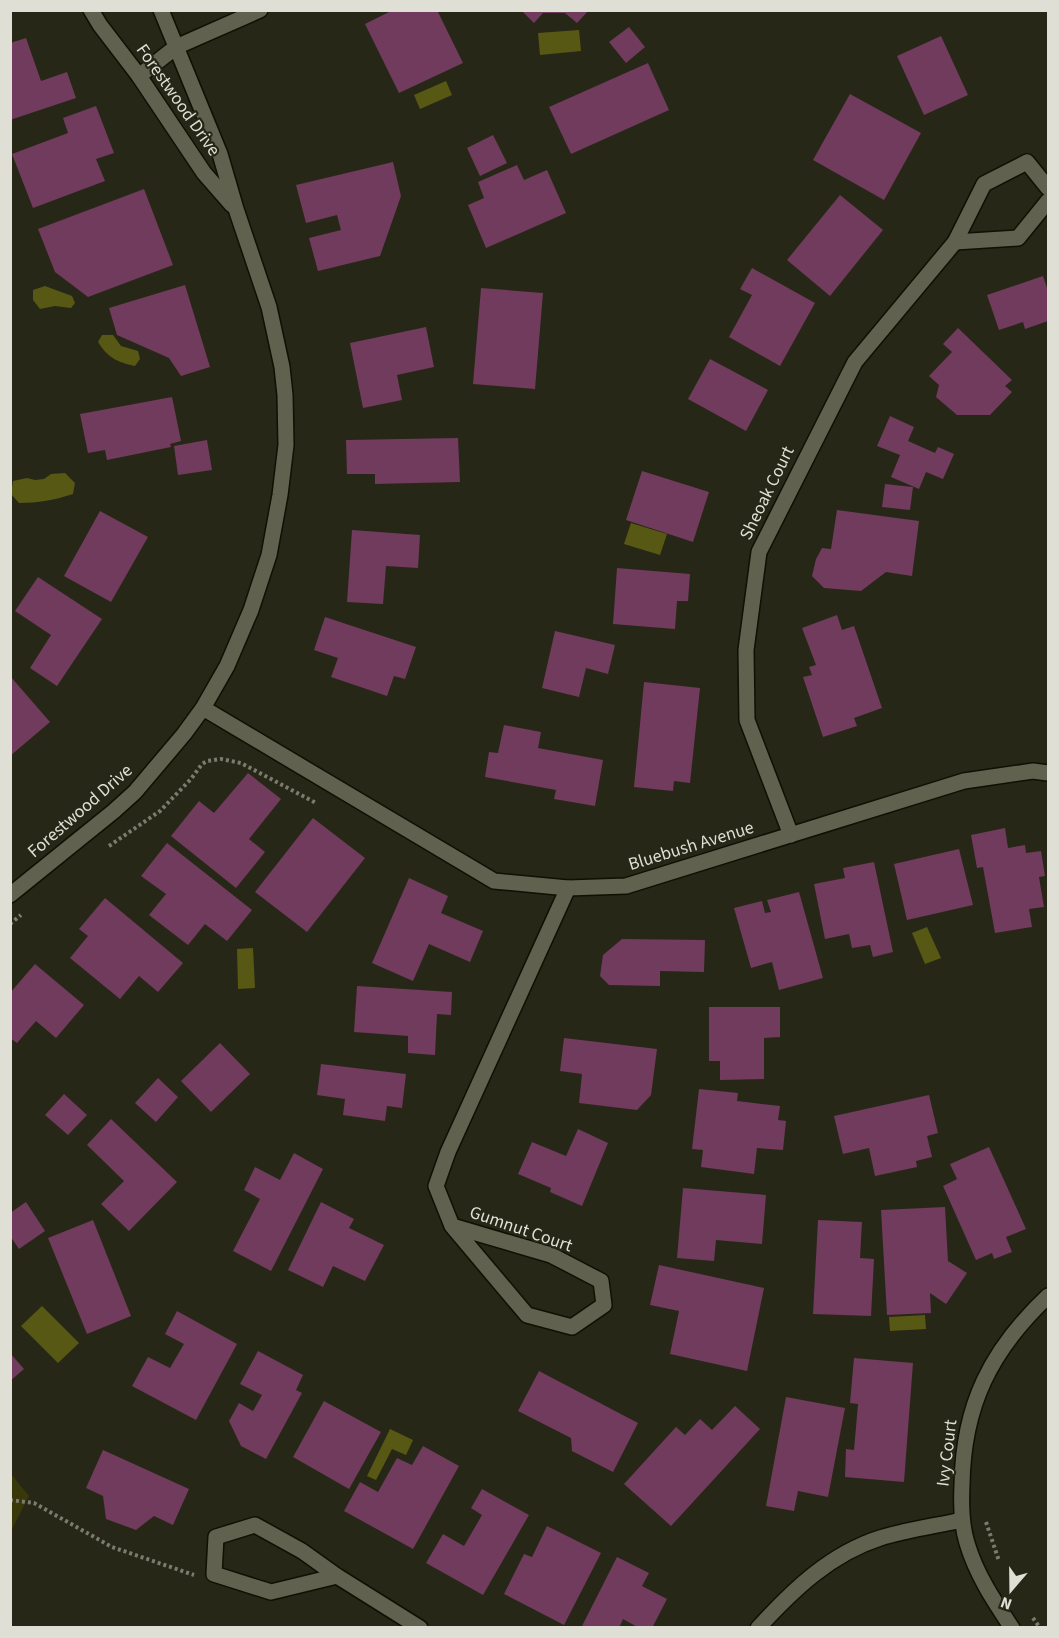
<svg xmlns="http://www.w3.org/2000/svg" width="1059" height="1638" font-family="'Source Sans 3',sans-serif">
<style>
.green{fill:#38380b}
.water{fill:#585815}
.building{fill:#703b5c}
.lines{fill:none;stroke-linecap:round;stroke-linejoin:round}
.street-casing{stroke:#101003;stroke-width:18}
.path{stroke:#7b7b6e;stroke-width:4;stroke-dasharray:3 3;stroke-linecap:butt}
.street{stroke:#60614f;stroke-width:15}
.labels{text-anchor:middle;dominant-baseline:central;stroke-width:4.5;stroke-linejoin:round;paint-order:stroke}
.street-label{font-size:18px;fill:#dfdfd5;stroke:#272717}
</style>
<rect width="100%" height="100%" fill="#272717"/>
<path class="green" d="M11,1474L29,1496L11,1531Z"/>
<g class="water">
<path d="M579,30L581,51L540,55L538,33Z"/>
<path d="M446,81L452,95L420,109L414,95Z"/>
<path d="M45,286L72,296L75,303L71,308L55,306L40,309L33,300V290Z"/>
<path d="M102,335H113L121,346L138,351L140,359L135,366C117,362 108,358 98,342Z"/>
<path d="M65,473L75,483L73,494C55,500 38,503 19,503L11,494L13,481L27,478L35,480L44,479L51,474Z"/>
<path d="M631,523L667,534L660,555L624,544Z"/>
<path d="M927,927L941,958L925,964L912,933Z"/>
<path d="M253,948L255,988L238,989L237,949Z"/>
<path d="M42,1306L79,1343L58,1363L21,1326Z"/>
<path d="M925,1315L926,1329L890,1331L889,1317Z"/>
<path d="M390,1429L413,1440L406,1455L392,1449L376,1480L367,1476Z"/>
</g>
<g class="building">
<path d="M393,10H437L463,63L399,93L365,24Z"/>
<path d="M521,10H589L577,23L565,13H543L534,23Z"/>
<path d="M629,27L645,47L626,63L609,42Z"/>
<path d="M941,36L968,95L924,115L897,56Z"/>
<path d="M26,38L41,81L67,72L76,98L10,120V43Z"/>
<path d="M648,63L669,110L571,154L549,107Z"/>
<path d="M850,94L921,133L884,200L813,160Z"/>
<path d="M96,106L114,153L96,159L105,181L33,208L12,154L68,133L63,118Z"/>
<path d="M493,135L507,163L480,176L467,148Z"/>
<path d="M393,162L401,196L380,256L318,271L309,238L341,230L337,215L306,223L296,185Z"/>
<path d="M517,165L524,180L547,170L566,213L486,248L468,205L484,198L478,182Z"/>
<path d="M144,189L173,265L88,297L55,272L38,229Z"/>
<path d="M840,195L883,230L830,296L787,260Z"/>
<path d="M752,268L815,303L780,366L729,337L752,295L740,289Z"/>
<path d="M1043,276L1048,291V321L1025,329L1023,322L999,330L987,295Z"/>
<path d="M185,285L210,367L181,376L169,358L117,335L109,308Z"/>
<path d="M481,288L543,293L535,389L473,384Z"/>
<path d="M426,327L434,367L397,375L402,400L363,408L350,343Z"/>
<path d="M958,328L1012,380L1005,386L1012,392L990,415H957L936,397L939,385L929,376L952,352L943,344Z"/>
<path d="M710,359L768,390L746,431L688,399Z"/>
<path d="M172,397L181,441L170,444L171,447L107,460L105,450L88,453L80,414Z"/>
<path d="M890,416L914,427L908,441L935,453L938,447L954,454L943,479L926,472L919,489L891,477L900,455L877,446Z"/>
<path d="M458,438L460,482L375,484V474H347L346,440Z"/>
<path d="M207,440L212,470L178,475L174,446Z"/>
<path d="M642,471L709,492L693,542L626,520Z"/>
<path d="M885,484L913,487L910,510L882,507Z"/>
<path d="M837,510L919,521L912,576L886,572L861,591L824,588L812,576L816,559L822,548L831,549Z"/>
<path d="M100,511L148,537L111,602L64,576Z"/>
<path d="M352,530L420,535L418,568L386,566L383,604L347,602Z"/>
<path d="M617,568L690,574L688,601H677L675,629L613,624Z"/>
<path d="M38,577L102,619L57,686L30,668L51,635L15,611Z"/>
<path d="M837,615L842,630L854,626L882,708L854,718L857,726L823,737L803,677L812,675L809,667L816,665L802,628Z"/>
<path d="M325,617L416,647L405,679L394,676L387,696L331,677L338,658L314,650Z"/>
<path d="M555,631L615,645L608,674L586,668L579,697L542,688Z"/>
<path d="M10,676L50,722L10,756Z"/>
<path d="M644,682L700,688L690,783L674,781L673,791L634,787Z"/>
<path d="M504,725L541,732L538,748L603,760L595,806L554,799L556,790L485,777L489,752L498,753Z"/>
<path d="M248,773L281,799L249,839L265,852L236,888L171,836L199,801L214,813Z"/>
<path d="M313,818L365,858L307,932L255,892Z"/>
<path d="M1005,828L1008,848L1025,845L1026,853L1041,851L1045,876L1039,877L1044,907L1029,909L1032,927L995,933L983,867L977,868L971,835Z"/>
<path d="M167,843L252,910L227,941L205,924L188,945L149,915L166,894L141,876Z"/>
<path d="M959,849L973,905L907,920L894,864Z"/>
<path d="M874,862L893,952L873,957L870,945L852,948L849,934L825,939L814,884L845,878L843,868Z"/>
<path d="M409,878L448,896L441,913L483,931L470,962L429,944L413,981L372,963Z"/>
<path d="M799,892L823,978L779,990L772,962L751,968L734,908L762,901L765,913L771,912L767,900Z"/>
<path d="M105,898L183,963L158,992L139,976L120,999L70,958L88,936L79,929Z"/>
<path d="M622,939L705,940L704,972L660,971V986L609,985L600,976L603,955Z"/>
<path d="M35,964L84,1005L56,1038L36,1021L17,1043L10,1038V993Z"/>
<path d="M357,986L452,992L451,1015L437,1014L435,1055L408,1053V1036L354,1032Z"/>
<path d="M709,1007H780V1037L764,1038V1079L720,1080V1061H709Z"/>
<path d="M564,1038L657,1049L651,1095L637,1110L579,1103L582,1074L560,1071Z"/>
<path d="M220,1043L250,1074L211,1112L181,1081Z"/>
<path d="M321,1064L406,1074L402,1108L387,1106L385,1121L343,1115L345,1099L317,1095Z"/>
<path d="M158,1078L178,1097L156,1122L135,1103Z"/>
<path d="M699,1089L738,1093L737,1101L780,1106L778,1120L786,1121L783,1150L757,1148L754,1174L701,1167L703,1150L692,1149Z"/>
<path d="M64,1094L87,1115L68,1135L45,1115Z"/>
<path d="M929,1095L938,1133L927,1136L932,1157L916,1161L917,1167L875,1176L869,1148L843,1154L834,1116Z"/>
<path d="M111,1119L177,1182L129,1231L101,1204L124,1181L87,1145Z"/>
<path d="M578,1129L608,1143L582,1206L550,1192L551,1188L518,1174L532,1142L566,1156Z"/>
<path d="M989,1147L1026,1229L1006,1237L1012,1252L994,1259L992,1253L976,1260L943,1186L957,1179L950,1164Z"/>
<path d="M294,1153L323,1169L271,1271L233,1251L260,1199L244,1190L255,1167L280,1180Z"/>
<path d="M683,1188L766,1195L762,1244L716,1240L714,1261L677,1258Z"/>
<path d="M26,1202L45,1231L19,1249L10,1236V1213Z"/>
<path d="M321,1202L354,1219L349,1228L384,1245L365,1281L333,1266L323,1287L288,1270Z"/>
<path d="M945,1207L948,1261L967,1273L946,1304L930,1293L931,1313L887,1315L881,1210Z"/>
<path d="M93,1220L131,1316L87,1334L48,1238Z"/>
<path d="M818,1220L862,1222L860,1258L874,1259L871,1316L813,1314Z"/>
<path d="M659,1265L764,1288L747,1371L670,1354L679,1311L650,1305Z"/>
<path d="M177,1311L237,1344L196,1420L132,1386L148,1357L170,1368L184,1344L165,1334Z"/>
<path d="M258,1351L303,1375L296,1390L302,1393L266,1459L241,1446L229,1421L239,1403L253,1411L262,1395L240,1384Z"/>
<path d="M10,1353L24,1369L10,1381Z"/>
<path d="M854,1358L913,1363L904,1482L845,1477L846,1449L854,1450L858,1404L850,1403Z"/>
<path d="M539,1371L638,1423L613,1472L572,1451L571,1438L518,1411Z"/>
<path d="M786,1397L845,1408L828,1497L798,1491L794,1511L766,1506Z"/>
<path d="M324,1401L381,1432L349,1489L293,1457Z"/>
<path d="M735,1406L760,1429L671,1526L624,1484L676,1427L685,1435L700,1419L712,1430Z"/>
<path d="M423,1446L459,1466L413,1549L344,1511L360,1482L378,1492L397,1458L412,1465Z"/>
<path d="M103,1450L189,1489L173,1525L154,1516L136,1530L106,1519L103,1496L86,1488Z"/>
<path d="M482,1489L529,1515L483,1595L426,1563L443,1534L464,1546L482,1515L471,1508Z"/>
<path d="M547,1526L601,1553L564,1625L504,1594L524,1554L532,1557Z"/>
<path d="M617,1557L649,1573L642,1586L667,1599L652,1628H639L623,1619L619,1628H581Z"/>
</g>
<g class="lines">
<g class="street-casing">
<g id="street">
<path d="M91,10L100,25L139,76L204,173L232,205"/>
<path d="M139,76L176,47L260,10"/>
<path d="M955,242L1018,238L1048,201"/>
<path d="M203,708L494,881L568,888L626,886L964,781L1033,771L1048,773"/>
<path d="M791,835L747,720L746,650L759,552L855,362L955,242L984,184L1027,162L1048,188"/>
<path d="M10,895L114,811L135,792L184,734L203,708L227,666L251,610L269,555L280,495L286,445L285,395L282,367L269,307L236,209L220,154L161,10"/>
<path d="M452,1226L551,1255L601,1281L604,1305L572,1327L527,1315L452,1226L436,1186L448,1152L568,888"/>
<path d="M337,1576L271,1592L214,1574L216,1537L255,1525L302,1551L337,1576L420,1628"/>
<path d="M758,1628C793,1590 830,1554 880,1538C906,1530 935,1526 962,1520"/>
<path d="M1012,1628C994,1601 976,1574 967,1543C961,1524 961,1505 962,1485C963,1405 991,1350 1048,1296"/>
</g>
</g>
<g class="path">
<path d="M109,846L160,811L191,779L202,764L207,761L221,759L241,763L316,803"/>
<path d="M10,924L21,915"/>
<path d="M10,1500L34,1503L112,1547L194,1575"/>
<path d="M986,1522L999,1561"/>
<path d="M1033,1618L1040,1628"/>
</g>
<use href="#street" class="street"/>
</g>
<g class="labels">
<g class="street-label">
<text transform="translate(178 100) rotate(55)">Forestwood Drive</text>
<text transform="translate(767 493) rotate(-64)">Sheoak Court</text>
<text transform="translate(80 811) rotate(-41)">Forestwood Drive</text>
<text transform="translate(691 846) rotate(-17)">Bluebush Avenue</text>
<text transform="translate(521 1229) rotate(19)">Gumnut Court</text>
<text transform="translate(947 1453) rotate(-83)">Ivy Court</text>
</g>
</g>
<rect width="1059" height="1638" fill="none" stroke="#dfdfd5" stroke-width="24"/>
<g transform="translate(1011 1590) rotate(200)" stroke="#272717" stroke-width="4.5" paint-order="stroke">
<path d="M0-4.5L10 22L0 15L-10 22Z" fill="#dfdfd5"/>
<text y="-9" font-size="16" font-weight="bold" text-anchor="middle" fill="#dfdfd5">N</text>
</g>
</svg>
